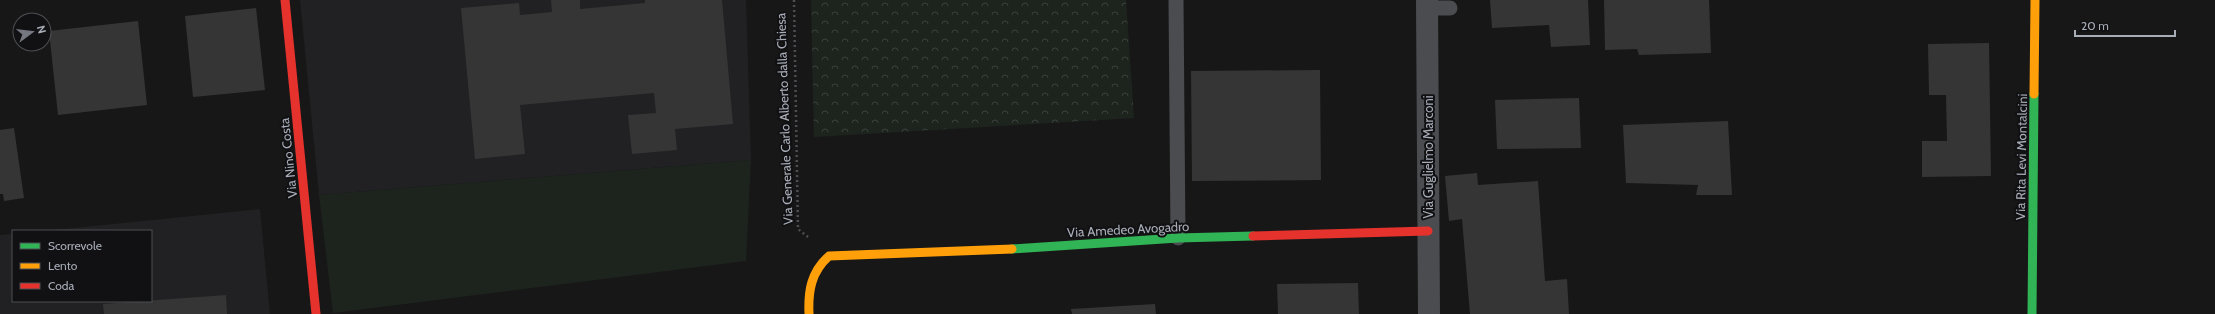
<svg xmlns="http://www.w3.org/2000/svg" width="2215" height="314" font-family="Cabin,sans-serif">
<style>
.built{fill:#212123}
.green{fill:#1d241e}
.park{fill:url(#park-crowns)}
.building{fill:#353536}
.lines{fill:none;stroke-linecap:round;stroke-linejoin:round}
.path{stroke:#4d4e52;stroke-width:2.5;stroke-dasharray:2 3;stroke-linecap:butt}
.lane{stroke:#4b4c50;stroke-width:15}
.street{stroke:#4b4c50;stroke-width:22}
.fast{stroke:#30b455;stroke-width:9}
.slow{stroke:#ff9f0a;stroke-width:9}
.jam{stroke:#e5322d;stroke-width:9}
.labels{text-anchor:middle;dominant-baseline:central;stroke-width:4;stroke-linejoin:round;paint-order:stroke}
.street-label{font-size:13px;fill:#a8adb8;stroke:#111113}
</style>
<defs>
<pattern id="park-crowns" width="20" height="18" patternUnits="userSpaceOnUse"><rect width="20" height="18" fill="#1d241e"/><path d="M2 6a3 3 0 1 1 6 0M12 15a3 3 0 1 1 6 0" fill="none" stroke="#3b413d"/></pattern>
</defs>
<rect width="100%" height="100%" fill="#171717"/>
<g class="built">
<path d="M300,0H746L751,160L319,195Z"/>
<path d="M260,209L270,314H0V235L13,234V301H151V231H44Z"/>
</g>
<path class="green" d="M751,160L746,261L333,313L319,195Z"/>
<path class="park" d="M811,0H1126L1134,118L814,137Z"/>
<g class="building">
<path d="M551,0H580V9L645,3V0H722L733,124L675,129L677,150L632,154L628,115L656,113L654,93L520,105L525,154L475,159L461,8L519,3L520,15L552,12Z"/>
<path d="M1490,0H1588L1590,45L1551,47L1549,25L1492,28Z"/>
<path d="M1604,0H1709L1711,53L1639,55L1637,49L1605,50Z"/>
<path d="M256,8L265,90L193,97L185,16Z"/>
<path d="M138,21L147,105L58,115L49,31Z"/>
<path d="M1989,43L1991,176L1922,177V141H1947L1946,95H1929L1928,44Z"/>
<path d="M1320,70L1321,180L1192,181L1191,71Z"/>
<path d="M1579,98L1581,148L1497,149L1495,100Z"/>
<path d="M1728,121L1732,195H1696L1698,185L1626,183L1623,125Z"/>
<path d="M14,128L24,198L4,201L3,194H0V130Z"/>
<path d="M1477,173L1478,185L1538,181L1545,281L1567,279L1569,314H1470L1462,219L1449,221L1445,176Z"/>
<path d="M1358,283L1359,314H1278L1277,284Z"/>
<path d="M226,295L227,314H104L103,304Z"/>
<path d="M1155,304L1156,314H1072L1071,309Z"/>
</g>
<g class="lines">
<path class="path" d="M794,0L798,229L808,237"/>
<g class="lane">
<path d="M1176,0L1178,238"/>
<path d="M1427,8H1450"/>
</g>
<path class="street" d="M1427,0L1429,314"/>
<g class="fast">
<path d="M1012,249L1178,238L1253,236"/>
<path d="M2032,314L2034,94"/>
</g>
<g class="slow">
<path d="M2034,94L2035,0"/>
<path d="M809,314C808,291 811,272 829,256L1012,249"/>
</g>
<g class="jam">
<path d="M285,0L316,314"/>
<path d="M1253,236L1428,231"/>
</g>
</g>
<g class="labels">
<g class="street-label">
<text transform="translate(784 119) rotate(-92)">Via Generale Carlo Alberto dalla Chiesa</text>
<text transform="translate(1428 157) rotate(-90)">Via Guglielmo Marconi</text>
<text transform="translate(2021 157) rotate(-89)">Via Rita Levi Montalcini</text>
<text transform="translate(288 158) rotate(-96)">Via Nino Costa</text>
<text transform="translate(1128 229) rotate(-3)">Via Amedeo Avogadro</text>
</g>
</g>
<rect x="12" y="230" width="140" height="72" fill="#111113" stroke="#4d4f55"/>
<rect x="20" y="243" width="20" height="6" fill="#30b455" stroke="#4d4f55"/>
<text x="48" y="250" font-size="12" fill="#a8adb8">Scorrevole</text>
<rect x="20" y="263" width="20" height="6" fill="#ff9f0a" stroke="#4d4f55"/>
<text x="48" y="270" font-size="12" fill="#a8adb8">Lento</text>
<rect x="20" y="283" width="20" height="6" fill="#e5322d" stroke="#4d4f55"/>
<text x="48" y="290" font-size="12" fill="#a8adb8">Coda</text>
<g transform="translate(32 32) rotate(75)"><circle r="19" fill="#111113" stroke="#4d4f55"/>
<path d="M0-3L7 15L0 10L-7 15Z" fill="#757880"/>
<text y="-6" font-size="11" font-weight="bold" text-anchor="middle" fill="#a8adb8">N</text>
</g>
<path d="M2075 30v6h100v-6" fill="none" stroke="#a8adb8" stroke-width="2"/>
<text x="2081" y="30" font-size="12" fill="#a8adb8" stroke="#111113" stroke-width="3" paint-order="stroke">20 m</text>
</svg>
